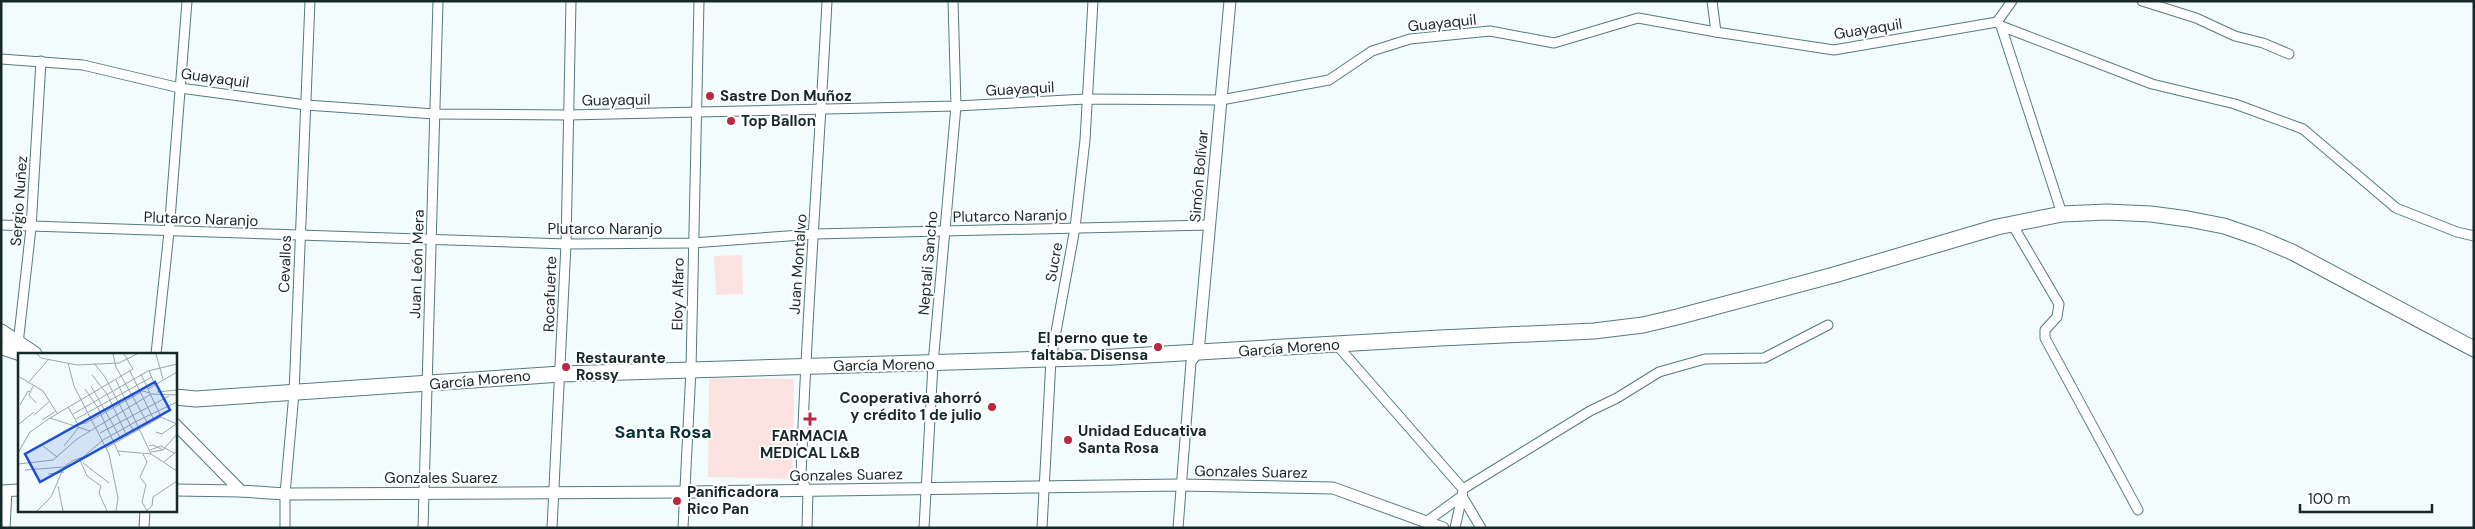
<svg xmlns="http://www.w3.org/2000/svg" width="2475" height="529" font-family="'DM Sans',sans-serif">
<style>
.green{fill:#fde2e2}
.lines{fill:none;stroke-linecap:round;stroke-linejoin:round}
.minor-casing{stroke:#527b7e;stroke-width:11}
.tertiary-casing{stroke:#527b7e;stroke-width:13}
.secondary-casing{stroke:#527b7e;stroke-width:14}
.trunk-casing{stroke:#527b7e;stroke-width:17}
.minor{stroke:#fff;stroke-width:9}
.tertiary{stroke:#fff;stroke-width:11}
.secondary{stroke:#fff;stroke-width:12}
.trunk{stroke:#fff;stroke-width:15}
.poi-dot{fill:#b92840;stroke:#fff;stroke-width:2}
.labels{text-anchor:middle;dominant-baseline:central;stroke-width:4;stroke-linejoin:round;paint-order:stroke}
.street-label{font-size:15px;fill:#172829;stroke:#fff}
.poi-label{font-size:15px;font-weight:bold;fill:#172829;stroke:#fff;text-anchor:start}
.quarter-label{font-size:18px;font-weight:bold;fill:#053235;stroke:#fff}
.inset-road{fill:none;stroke:#9ba7a8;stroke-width:1}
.view{fill:#1d4ed8;fill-opacity:0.15;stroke:#1d4ed8;stroke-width:2.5}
.inset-edge{fill:none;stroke:#172829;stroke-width:2.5}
</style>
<rect width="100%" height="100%" fill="#f3fcfd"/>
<g class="green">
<path d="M742,255L743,294L716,295L714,256Z"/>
<path d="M709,378L794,379L793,479L708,477Z"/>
</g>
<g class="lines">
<g class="minor-casing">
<g id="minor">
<path d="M1712,1L1716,32"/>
<path d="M2142,1L2196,18L2235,36L2263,43L2289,54"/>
<path d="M1998,23L2001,26L2062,214"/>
<path d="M2001,26L2152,84L2235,104L2303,129L2396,208L2457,232L2474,236"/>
<path d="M1,59L83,65L180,88L306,105L435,114L569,115L956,106L1086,99L1221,100L1329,80L1372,51L1410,39L1490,31L1554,43L1638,18L1716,32L1834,50L1997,22L2012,1"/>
<path d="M2012,224L2059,304L2057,317L2045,330V338L2138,510"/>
<path d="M1,225L566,244L692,243L815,234L1209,225"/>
<path d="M18,344L31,228L41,61"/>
<path d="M1336,344L1463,489L1462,496L1481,528"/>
<path d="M156,354L169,232L187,1"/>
<path d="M1463,489L1590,411L1617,398L1659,372L1705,359L1764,358L1828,325"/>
<path d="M1426,522L1462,496"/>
<path d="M5,528L7,490"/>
<path d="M144,528L145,510"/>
<path d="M285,528V494L294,393L310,1"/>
<path d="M423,528L438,1"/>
<path d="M552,528L566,244L571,1"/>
<path d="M683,528L691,369L699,1"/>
<path d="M807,528L808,491L801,479C806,319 819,160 827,1"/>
<path d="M924,528L933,364L956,106L953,1"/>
<path d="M1042,528L1051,359L1075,228L1085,140L1093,1"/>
<path d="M1178,528L1191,362L1198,353"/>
<path d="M1455,528L1462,496"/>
</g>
</g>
<g class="tertiary-casing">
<g id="tertiary">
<path d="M1198,353L1230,1"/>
<path d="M175,424L241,491L285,494L689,492L1180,485L1333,488L1443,528"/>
<path d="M175,490L241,491"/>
<path d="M1,491L19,490"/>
</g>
</g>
<g class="secondary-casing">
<path id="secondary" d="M1,348L19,354"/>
</g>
<g class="trunk-casing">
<g id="trunk">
<path d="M1,332L34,354"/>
<path d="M175,397L196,399L561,374L1113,357L1440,338L1594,331L1643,325L1677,317L1834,275L1997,227L2062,214L2107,212L2151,214L2188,219L2224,226L2259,238L2292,252L2474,349"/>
</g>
</g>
<use href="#minor" class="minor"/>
<use href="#tertiary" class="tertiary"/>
<use href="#secondary" class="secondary"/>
<use href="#trunk" class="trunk"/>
</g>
<g class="poi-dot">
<circle cx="710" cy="96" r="5"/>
<circle cx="731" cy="121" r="5"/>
<circle cx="1158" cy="347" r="5"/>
<circle cx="566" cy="367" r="5"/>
<circle cx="992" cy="407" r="5"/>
<path d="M807.5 411.5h5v5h5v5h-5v5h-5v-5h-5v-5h5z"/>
<circle cx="1068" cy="440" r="5"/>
<circle cx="677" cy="501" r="5"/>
</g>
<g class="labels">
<g class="street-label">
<text transform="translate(1442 23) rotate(-6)">Guayaquil</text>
<text transform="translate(1868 29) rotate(-9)">Guayaquil</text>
<text transform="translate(215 78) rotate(8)">Guayaquil</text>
<text transform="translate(1020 89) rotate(-3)">Guayaquil</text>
<text transform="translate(616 100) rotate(-1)">Guayaquil</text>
<text transform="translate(1199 176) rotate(-85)">Simón Bolívar</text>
<text transform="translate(19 201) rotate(-86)">Sergio Nuñez</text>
<text transform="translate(1010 216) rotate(-1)">Plutarco Naranjo</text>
<text transform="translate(201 219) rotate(2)">Plutarco Naranjo</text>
<text x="605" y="229">Plutarco Naranjo</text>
<text transform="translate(1054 262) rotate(-80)">Sucre</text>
<text transform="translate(928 263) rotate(-85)">Neptali Sancho</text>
<text transform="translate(285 264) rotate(-88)">Cevallos</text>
<text transform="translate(417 264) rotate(-88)">Juan León Mera</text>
<text transform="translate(798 264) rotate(-86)">Juan Montalvo</text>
<text transform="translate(550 294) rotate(-88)">Rocafuerte</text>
<text transform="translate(678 294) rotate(-89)">Eloy Alfaro</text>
<text transform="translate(1289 348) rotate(-4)">García Moreno</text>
<text transform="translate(884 365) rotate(-1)">García Moreno</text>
<text transform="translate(480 380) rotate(-5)">García Moreno</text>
<text transform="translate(1251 472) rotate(1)">Gonzales Suarez</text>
<text transform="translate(846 475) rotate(-1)">Gonzales Suarez</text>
<text x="441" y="478">Gonzales Suarez</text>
</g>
<g class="poi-label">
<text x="720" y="96">Sastre Don Muñoz</text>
<text x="741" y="121">Top Ballon</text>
<text x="1148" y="338" text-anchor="end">El perno que te<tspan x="1148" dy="17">faltaba. Disensa</tspan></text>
<text x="576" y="358">Restaurante<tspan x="576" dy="17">Rossy</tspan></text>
<text x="982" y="398" text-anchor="end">Cooperativa ahorró<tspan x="982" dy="17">y crédito 1 de julio</tspan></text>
<text x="1078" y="431">Unidad Educativa<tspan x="1078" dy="17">Santa Rosa</tspan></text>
<text x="810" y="436" text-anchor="middle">FARMACIA<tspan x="810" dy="17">MEDICAL L&amp;B</tspan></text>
<text x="687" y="492">Panificadora<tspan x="687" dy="17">Rico Pan</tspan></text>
</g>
<g class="quarter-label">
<text x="663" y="432">Santa Rosa</text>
</g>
</g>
<g transform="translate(18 353)">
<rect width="159" height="159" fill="#f3fcfd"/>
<path class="inset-road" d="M19,1L23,5L59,12L101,10L119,1M95,1L98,14L130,71M138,1L145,26M50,10L56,33L91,101L100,145L98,158M76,10L87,24L116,79M112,18L136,67M131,18L137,32M123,21L143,64M74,22L89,41L109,83M0,23L25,38L39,60M98,27L133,101L159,118M10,30L31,6M15,33L11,42L18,50M73,33L103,86M67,36L80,55L102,103M130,36L159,19M139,39L159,37M2,52L10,38L12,39M50,54L61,73M55,61L130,18L159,11M16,62L32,48M32,65L115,16L106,1M58,66L134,24M24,67L38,58M1,71L16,59M57,72L68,70L125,38L132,40M138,79L144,81L158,71M82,80L151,43M25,93L39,104M46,93L61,74M131,93L135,92L145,97M88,95L143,64L159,71M132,97L143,93L156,100M100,98L133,101M133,99L145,97L159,81M0,100L12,79L32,65L72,78M125,101L129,109L122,124L128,132L124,149L129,158M61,105L69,123L83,133L81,140L89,158M146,109L159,98M65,110L91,130M0,111L35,107L59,86L133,41L159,42M7,117L46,114M30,121L46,119M40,133L45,158M19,158L33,144L46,114L54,108L65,104L85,87L119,68L159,49M128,158L134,153L135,144L159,128"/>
<path class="view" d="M137,29L152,57L22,129L7,101Z"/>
<rect width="159" height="159" class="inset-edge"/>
</g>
<rect width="2475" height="529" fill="none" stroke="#172829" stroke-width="5"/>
<path d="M2300 504v8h132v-8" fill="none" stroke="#172829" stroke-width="2.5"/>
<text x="2308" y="504" font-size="15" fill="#172829" stroke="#ffffff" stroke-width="4" paint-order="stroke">100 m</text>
</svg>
